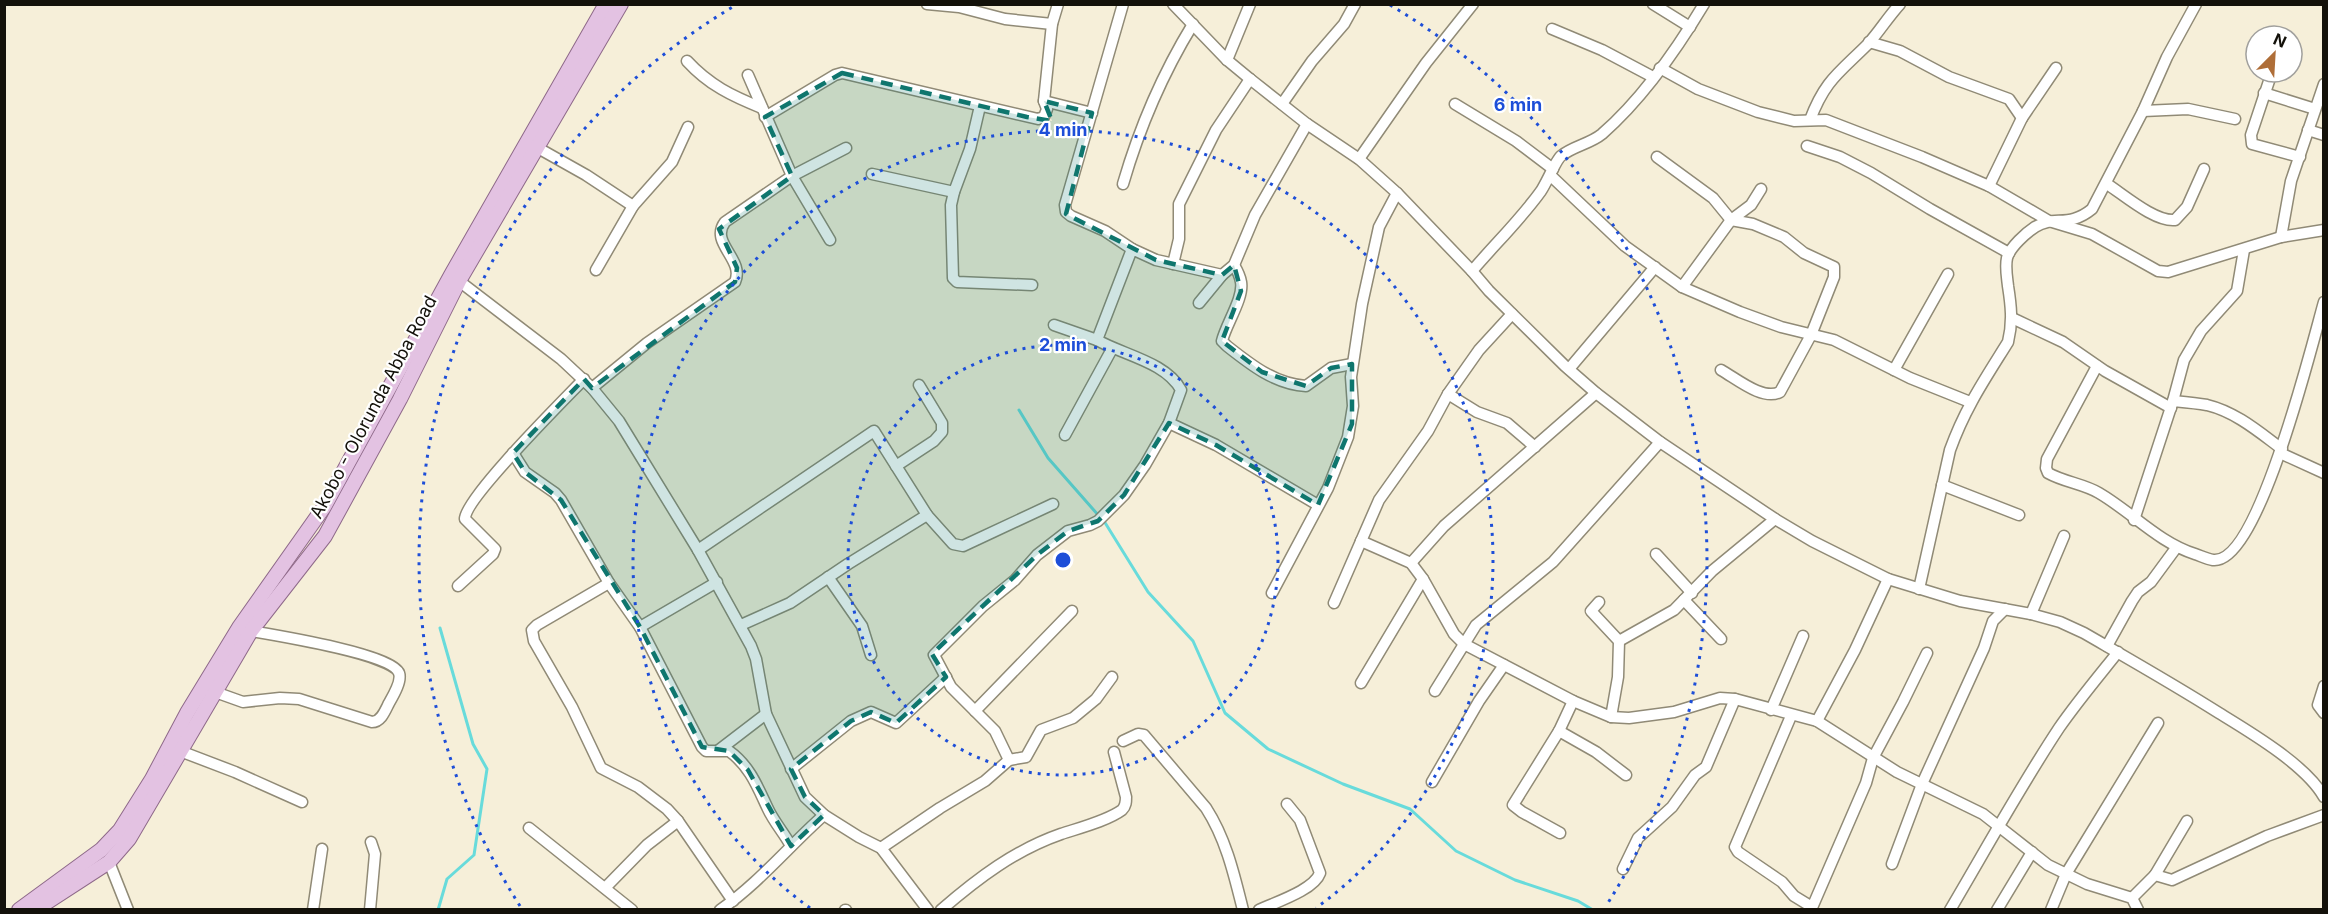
<svg xmlns="http://www.w3.org/2000/svg" width="2328" height="914" font-family="Inter,sans-serif">
<style>
.lines{fill:none;stroke-linecap:round;stroke-linejoin:round}
.stream{stroke:#68dbdb;stroke-width:3}
.minor-casing{stroke:#908a76;stroke-width:13}
.major-casing{stroke:#8e6989;stroke-width:16}
.minor{stroke:#fff;stroke-width:10}
.major{stroke:#e3c2e2;stroke-width:14}
.marked{fill:#0f766e;fill-opacity:0.2;stroke:#0f766e;stroke-width:4.5;stroke-dasharray:12 8;stroke-linejoin:round}
.ring{fill:none;stroke:#1d4ed8;stroke-width:3;stroke-dasharray:3 6}
.labels{text-anchor:middle;dominant-baseline:central;stroke-width:4.5;stroke-linejoin:round;paint-order:stroke}
.street-label{font-size:18px;fill:#13110a;stroke:#fff}
.centre{fill:#1d4ed8;stroke:#fff;stroke-width:3}
.ring-label{font-size:18px;text-anchor:middle;font-weight:bold;fill:#1d4ed8;stroke:#fff;stroke-width:4.5;stroke-linejoin:round;paint-order:stroke}
</style>
<rect width="100%" height="100%" fill="#f6efd9"/>
<g class="lines">
<g class="stream">
<path d="M1019,410L1048,458L1099,516"/>
<path d="M1104,521L1148,592L1193,641L1225,713L1268,749L1343,784L1410,809L1456,851L1515,880L1578,901L1593,910"/>
<path d="M438,910L447,879L474,855L487,769L473,744L440,628"/>
</g>
<g class="minor-casing">
<g id="minor">
<path d="M927,4L959,7L1005,19L1052,24"/>
<path d="M1123,4L1065,205L1066,212L1071,216L1105,231L1132,249"/>
<path d="M1173,4L1227,60L1250,79L1307,124L1359,159L1397,193L1472,271L1489,291L1565,366L1596,393L1660,442L1775,519L1812,541L1888,579L1960,601L2031,614L2060,622L2084,633C2129,659 2175,685 2219,713C2250,732 2306,765 2324,797"/>
<path d="M1653,4L1690,27"/>
<path d="M1552,29L1602,50L1653,77"/>
<path d="M1869,42L1900,51L1949,77L2009,99L2022,118"/>
<path d="M1227,60L1250,4"/>
<path d="M687,61C709,85 732,96 762,108"/>
<path d="M1660,68L1698,89L1758,112L1794,121L1826,120L1922,157L1989,186L2049,221L2092,234L2158,271L2168,272L2281,237L2324,230"/>
<path d="M2272,72L2251,135L2252,144L2300,157"/>
<path d="M748,75L792,176L830,240"/>
<path d="M2264,93L2315,109"/>
<path d="M1044,101L1092,113"/>
<path d="M1282,104L1312,61L1344,24L1355,4"/>
<path d="M1455,104L1516,141L1553,169"/>
<path d="M980,106L970,149L954,192L951,205L953,278L957,282L1032,285"/>
<path d="M2143,111L2188,109L2235,119"/>
<path d="M765,117L835,75L842,73L1038,119L1044,117L1047,109L1044,101L1052,24L1058,4"/>
<path d="M1810,120C1825,80 1839,73 1868,44C1879,32 1888,17 1900,4"/>
<path d="M2308,130L2324,135"/>
<path d="M1807,146L1840,157L1871,173L1930,209L2009,253"/>
<path d="M538,148L586,175L633,206"/>
<path d="M1657,157L1713,198L1731,220L1753,224L1784,237L1804,253L1834,267V277L1811,335L1780,392C1763,401 1737,379 1721,370"/>
<path d="M1359,159L1426,63L1473,4"/>
<path d="M872,174L954,192"/>
<path d="M1551,176L1625,246L1682,287L1740,312L1781,327L1834,340L1910,378L1970,402"/>
<path d="M1123,184C1139,129 1163,73 1193,24"/>
<path d="M2107,184C2124,195 2155,222 2175,220L2187,207L2204,169"/>
<path d="M1989,186L2022,118L2056,68"/>
<path d="M2281,237L2291,181L2324,84"/>
<path d="M1173,264L1179,239V204L1216,130L1250,79"/>
<path d="M1234,265C1237,270 1240,276 1241,282C1244,298 1226,324 1222,341L1227,346C1251,365 1275,384 1306,386L1331,368L1352,364"/>
<path d="M596,270L633,206L672,162L688,127"/>
<path d="M1472,271C1495,244 1521,219 1541,191C1547,182 1556,160 1561,156C1573,146 1590,144 1602,134C1641,100 1677,49 1704,4"/>
<path d="M459,281L561,359L592,388L619,421L698,550L751,646L756,659L766,714L805,797L824,815L859,837L881,848L928,910"/>
<path d="M1682,287L1731,220L1751,205L1761,189"/>
<path d="M1199,303L1222,275L1234,265L1255,215L1307,124"/>
<path d="M2012,318L2063,342L2105,371L2171,408"/>
<path d="M1054,325L1097,340"/>
<path d="M2097,366L2047,459L2046,468L2048,473C2064,482 2084,484 2099,493C2133,513 2158,542 2195,554C2201,556 2207,559 2213,560C2259,565 2313,340 2324,302"/>
<path d="M1569,369L1655,267"/>
<path d="M1894,370L1948,274"/>
<path d="M592,388L647,343L735,282C745,259 709,243 725,222L792,176L846,148"/>
<path d="M1448,394L1477,412L1507,423L1535,447"/>
<path d="M2173,401C2184,402 2196,403 2207,405C2236,412 2259,432 2282,449"/>
<path d="M1169,423L1216,445L1318,505"/>
<path d="M1065,435L1112,349"/>
<path d="M513,453L525,472L555,493L561,500L609,583L640,627L702,747L706,751H729C750,766 758,788 768,809C774,822 784,833 791,846"/>
<path d="M2280,453L2324,473"/>
<path d="M896,466L934,441L942,432V423L919,385"/>
<path d="M1942,485L2019,515"/>
<path d="M2134,520L2173,401L2184,360L2201,331L2237,291L2244,250"/>
<path d="M1361,541L1411,563L1423,579L1454,634L1464,644L1573,701L1611,717L1629,718L1674,712L1720,698L1735,699L1817,721L1897,772L1983,814L2048,865L2087,884L2132,898L2138,910"/>
<path d="M698,550L874,431L927,515L953,544L963,546L1053,504"/>
<path d="M1656,554L1692,593"/>
<path d="M1411,563L1444,526L1596,393"/>
<path d="M828,577L862,626L871,655"/>
<path d="M609,583L537,625L532,630L534,641L572,707L601,768L638,787L667,809L678,821L733,901"/>
<path d="M458,586L493,554L495,549L465,519C464,499 565,399 584,379"/>
<path d="M1919,589L1950,450C1965,408 1985,379 2008,342C2013,322 2011,305 2008,286C2007,277 2005,267 2007,258C2010,247 2026,233 2035,227C2054,215 2069,228 2092,209L2143,111L2167,57L2196,4"/>
<path d="M1272,593L1328,488L1348,437L1353,406L1351,377L1362,304L1379,227L1397,193"/>
<path d="M1684,600L1721,639"/>
<path d="M1599,602L1591,611L1619,641L1618,677L1611,717"/>
<path d="M1334,603L1379,500L1428,431L1448,394L1479,350L1512,314"/>
<path d="M2031,614L2064,536"/>
<path d="M741,625L790,603L848,564L927,515"/>
<path d="M640,627L717,582"/>
<path d="M1619,641L1674,610L1712,571L1775,519"/>
<path d="M2107,646L2132,601L2138,592L2151,582L2176,548"/>
<path d="M1361,683L1423,579"/>
<path d="M2324,686L2318,705L2324,713"/>
<path d="M1435,691L1476,625L1553,562L1660,442"/>
<path d="M215,692L243,702L280,698L299,699L372,722C381,722 385,711 389,703C393,696 402,681 399,673C392,654 274,635 251,631"/>
<path d="M1771,710L1803,636"/>
<path d="M975,711L1072,611"/>
<path d="M1791,716L1735,847L1738,852L1782,882L1794,896L1812,907"/>
<path d="M1817,721L1855,650L1888,579"/>
<path d="M1559,731L1596,752L1626,775"/>
<path d="M1123,741L1138,734L1144,735L1206,808C1226,839 1234,874 1243,910"/>
<path d="M719,750L766,714"/>
<path d="M180,751L235,772L302,802"/>
<path d="M1009,760L995,731L951,687L934,655L983,606L1015,580L1037,555L1068,531L1090,525L1098,521L1124,495L1145,465L1169,423L1181,390C1166,362 1123,355 1097,340L1132,249L1156,260L1222,275"/>
<path d="M791,769L851,721L871,712L896,723L946,677"/>
<path d="M1432,782L1479,701L1504,665"/>
<path d="M529,828L632,910"/>
<path d="M1560,833L1522,812L1513,805L1559,731L1573,701"/>
<path d="M881,848L940,808L985,781L1009,760L1026,757L1041,730L1073,718L1096,699L1112,677"/>
<path d="M109,862L128,910"/>
<path d="M1892,864L1922,784L1984,648L1993,621L2005,609"/>
<path d="M1623,869L1638,838L1672,807L1695,775L1706,767L1735,699"/>
<path d="M2155,875L2187,821"/>
<path d="M605,888L647,845L678,821"/>
<path d="M2132,898L2155,875L2172,880L2267,836L2324,815"/>
<path d="M313,910L322,849"/>
<path d="M370,910L375,854L371,842"/>
<path d="M720,910C759,883 789,846 824,815"/>
<path d="M845,910H846"/>
<path d="M941,910C978,878 1015,850 1061,834C1079,828 1107,821 1122,810C1126,806 1126,802 1126,797L1114,752"/>
<path d="M1259,910C1276,902 1314,890 1320,873L1300,820L1287,804"/>
<path d="M1811,910L1866,783L1873,758L1903,702L1927,653"/>
<path d="M1950,910C1986,849 2020,787 2059,728C2077,702 2098,677 2118,652"/>
<path d="M1997,910L2032,852"/>
<path d="M2051,910L2066,874L2158,723"/>
</g>
</g>
<g class="major-casing">
<g id="major">
<path d="M19,910L101,850L120,830L152,779L187,713L240,626L324,507L451,275L606,4"/>
<path d="M35,910L109,862L129,839L251,631L325,536L400,399L459,281L621,4"/>
</g>
</g>
<use href="#minor" class="minor"/>
<use href="#major" class="major"/>
</g>
<path class="marked" d="M842,73L1027,117L1052,121L1044,101L1092,113L1066,214L1156,260L1222,275L1234,265L1241,291L1222,341L1262,372L1306,386L1331,368L1352,364V424L1318,505L1216,445L1169,423L1124,495L1098,521L1068,531L1037,555L932,654L946,677L896,723L871,712L851,721L791,769L805,797L824,815L791,846L748,770L729,751L702,747L640,627L561,500L525,472L513,453L584,379L592,388L735,282L737,268L719,229L792,176L765,117Z"/>
<g class="ring">
<circle cx="1063" cy="560" r="215"/>
<path d="M810 908A430 430 0 1 1 1316 908"/>
<path d="M520 906A644 644 0 0 1 736 5M1390 5A644 644 0 0 1 1606 906"/>
</g>
<g class="labels">
<g class="street-label">
<text transform="translate(373 407) rotate(-62)">Akobo - Olorunda Abba Road</text>
</g>
</g>
<circle cx="1063" cy="560" r="9" class="centre"/>
<g class="ring-label">
<text x="1518" y="111">6 min</text>
<text x="1063" y="136">4 min</text>
<text x="1063" y="351">2 min</text>
</g>
<rect width="2328" height="914" fill="none" stroke="#13110a" stroke-width="12"/>
<g transform="translate(2274 54) rotate(24)"><circle r="28" fill="#ffffff" stroke="#a1a09d" stroke-width="1.5"/>
<path d="M0-4.5L10 22L0 15L-10 22Z" fill="#af6e38"/>
<text y="-9" font-size="16" font-weight="bold" text-anchor="middle" fill="#13110a">N</text>
</g>
</svg>
